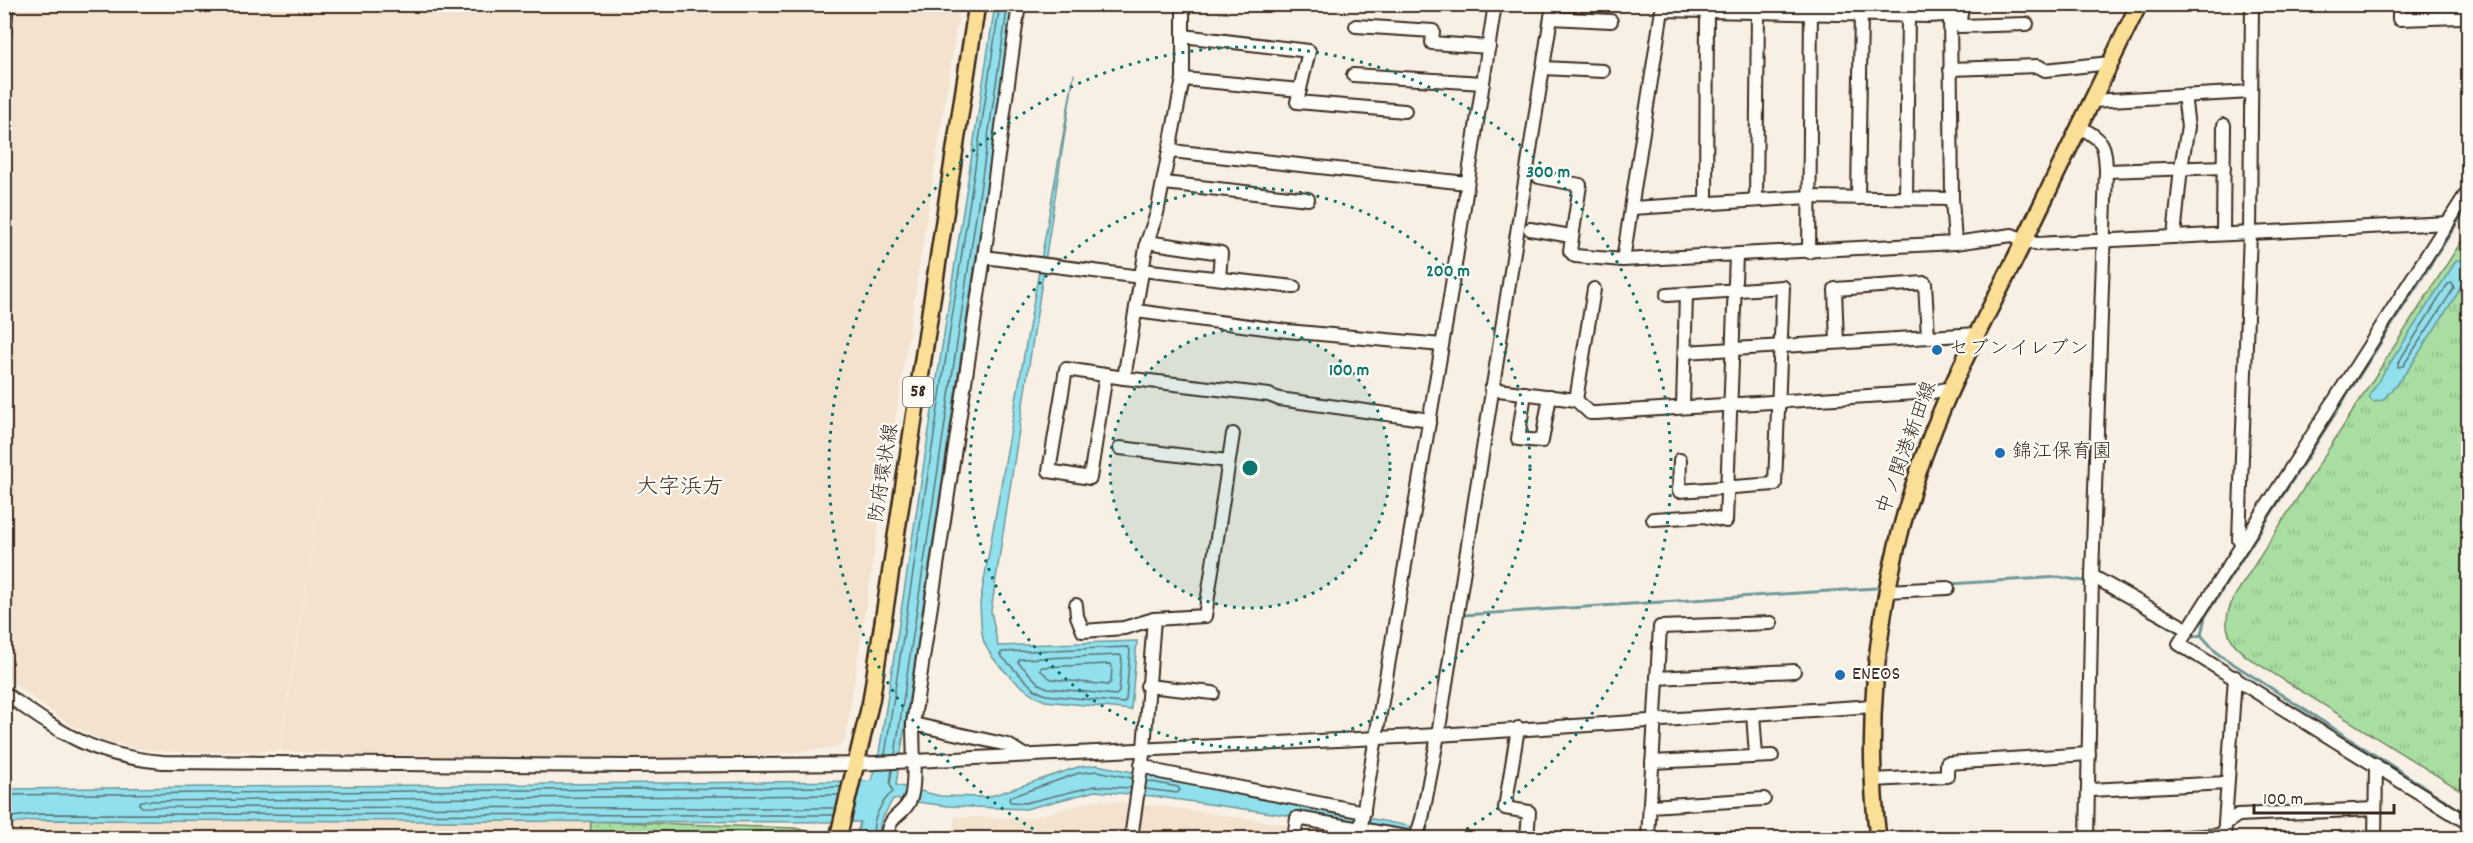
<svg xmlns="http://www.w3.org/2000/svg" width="2473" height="843" font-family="Dekko,'Klee One',sans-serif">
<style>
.built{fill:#f3e2cd}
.grass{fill:url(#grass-tufts);stroke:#728460;stroke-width:1.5}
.park{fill:url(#park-dots);stroke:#728460;stroke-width:1.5}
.water{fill:#90e0ed;stroke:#6e979a;stroke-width:1.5}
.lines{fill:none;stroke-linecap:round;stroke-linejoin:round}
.shore{stroke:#5d7371;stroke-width:1.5}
.stream{stroke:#6e979a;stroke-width:3}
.minor-casing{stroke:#3b2a1e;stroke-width:16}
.major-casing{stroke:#3b2a1e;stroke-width:20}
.minor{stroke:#fdfcf7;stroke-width:12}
.major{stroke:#fbdf96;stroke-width:15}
.ring{fill:none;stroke:#0f766e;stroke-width:3;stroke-dasharray:3 6}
.poi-dot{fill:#1f6fb2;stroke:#fdfcf7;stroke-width:2}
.labels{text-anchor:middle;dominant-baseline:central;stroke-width:4.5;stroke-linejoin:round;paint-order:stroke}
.shield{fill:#fdfcf7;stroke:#75695f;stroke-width:1.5}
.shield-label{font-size:18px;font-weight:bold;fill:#3b2a1e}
.poi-label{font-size:20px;fill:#3b2a1e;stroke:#fdfcf7;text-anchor:start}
.street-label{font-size:20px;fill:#3b2a1e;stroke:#fdfcf7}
.quarter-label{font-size:22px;fill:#3b2a1e;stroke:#fdfcf7}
.centre{fill:#0f766e;stroke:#fdfcf7;stroke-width:3}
.ring-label{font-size:18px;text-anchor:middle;font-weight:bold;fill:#0f766e;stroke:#fdfcf7;stroke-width:4.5;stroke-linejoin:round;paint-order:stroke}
</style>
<defs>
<pattern id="grass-tufts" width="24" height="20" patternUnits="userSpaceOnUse" patternTransform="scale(1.5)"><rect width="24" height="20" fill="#a8dea1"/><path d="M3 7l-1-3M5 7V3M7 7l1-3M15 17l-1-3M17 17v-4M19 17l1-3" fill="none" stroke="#92bf8a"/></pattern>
<pattern id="park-dots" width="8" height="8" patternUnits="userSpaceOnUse" patternTransform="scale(1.5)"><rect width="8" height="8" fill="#a8dea1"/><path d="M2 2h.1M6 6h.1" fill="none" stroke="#92bf8a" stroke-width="1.8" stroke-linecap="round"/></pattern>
</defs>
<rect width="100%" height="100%" fill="#f8f0e4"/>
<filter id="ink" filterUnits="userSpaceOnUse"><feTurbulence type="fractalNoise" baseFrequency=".0167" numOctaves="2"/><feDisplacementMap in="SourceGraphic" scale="12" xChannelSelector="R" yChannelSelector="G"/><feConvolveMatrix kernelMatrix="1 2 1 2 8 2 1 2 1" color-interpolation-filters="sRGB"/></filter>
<g filter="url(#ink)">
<g class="built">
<path d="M5,5H960L845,741L838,747L731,759L367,755L280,751L341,367L279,751L170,752L134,748L101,740L69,724L5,677Z"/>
<path d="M1097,800L1159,806L1291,825L1289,838H951L955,817L1029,818Z"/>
<path d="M37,820L591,821L590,838H5L4,824Z"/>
</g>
<path class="grass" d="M2468,231V795L2250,659C2225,640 2220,621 2236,594Z"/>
<path class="park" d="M591,821L795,828L818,834L817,838H590Z"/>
<g class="water">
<path d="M1014,4L896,785L940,796L988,797L1078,767L1097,765L1414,827V837L1293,816L1152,796L1095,791L1026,809L948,806L893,799L881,821L879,831L883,838H856L860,822L37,820L5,824L4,789L871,781L879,753L995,5Z"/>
<path d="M1074,74L991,611L998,646L1137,641L1131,710L1045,701C1024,692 992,663 984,642C980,630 981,615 980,603Z"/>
<path d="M2463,260L2468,263V268L2459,291L2408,370L2383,400L2374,402L2370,399V394L2456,261Z"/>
</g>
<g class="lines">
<g class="shore">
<path d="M2452,283L2454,288L2447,299L2403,366L2398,367V363L2448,284Z"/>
<path d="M1128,647L1130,650L1126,700L1123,703L1046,695L1035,690L1000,655L1002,652Z"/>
<path d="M1120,655L1122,658L1119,692L1116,695L1048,688L1039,684L1018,662L1020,659Z"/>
<path d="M1110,664L1112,667L1111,682L1108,685L1051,679L1040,670L1042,667Z"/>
<path d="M885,755L1000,4"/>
<path d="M895,755L1008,4"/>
<path d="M1131,788L1095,786L1025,803L1011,802L1009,800L1010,797L1079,773L1097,771L1132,778"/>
<path d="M1146,789L1177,793L1180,790L1178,787L1147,781"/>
<path d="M4,795L841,787"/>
<path d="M836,808L142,807L139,804L141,801L839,795"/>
<path d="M4,818L37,814L834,815"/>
<path d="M877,838C867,826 882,800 893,792L890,784L892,770"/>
</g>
<g class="stream">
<path d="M1949,584L2059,577L2089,582"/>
<path d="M2131,605L2183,635"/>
<path d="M1463,615L1876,588"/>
<path d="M2201,635L2205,617L2468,206"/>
<path d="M2201,635L2218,654L2468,815"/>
<path d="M2188,638L2201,635"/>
<path d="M1425,838L1429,815"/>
</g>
<g class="minor-casing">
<g id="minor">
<path d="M1961,4L1960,26L2027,24"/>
<path d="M2399,4V19L2462,17L2459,4"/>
<path d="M1950,14L1952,199L1955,243"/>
<path d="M1551,18L1611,21"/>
<path d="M1356,26L1433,31L1432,43L1489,47"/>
<path d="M1183,36L1309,51L1297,102L1405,111"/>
<path d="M4,37L7,4"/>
<path d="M1543,68L1603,71"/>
<path d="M1950,69L2038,66L2045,70L2110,63"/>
<path d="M1353,75L1483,83"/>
<path d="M1183,79L1300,90"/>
<path d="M2092,101L2251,92"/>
<path d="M2080,127C2104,141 2105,143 2106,171L2092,576L2087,838"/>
<path d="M1171,151L1467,183"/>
<path d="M2106,171L2224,167"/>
<path d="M1539,177L1580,185L1570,251L1575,256L1623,260L1955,243L2012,235L2036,244L2448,223"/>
<path d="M1164,183L1308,199"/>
<path d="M2468,191L2179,644L2468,823"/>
<path d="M1858,198L1861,14"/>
<path d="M1906,198L1908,15"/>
<path d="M1756,199L1758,12"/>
<path d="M1706,202L1707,11"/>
<path d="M1632,208L1809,197L1952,199"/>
<path d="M1530,229L1571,236"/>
<path d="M2223,234L2224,125"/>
<path d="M2174,237L2181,167L2188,127L2184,95"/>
<path d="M1147,242L1221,253L1219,278"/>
<path d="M1809,252L1811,7"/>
<path d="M984,257L1141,277"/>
<path d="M1623,260L1662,10L1928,16L1961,14"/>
<path d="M1142,270L1294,287"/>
<path d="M1667,295L1783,287L1775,484L1679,491L1680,460"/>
<path d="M1136,311L1287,331L1442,345"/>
<path d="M1837,342L1835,289L1925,283L1928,337"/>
<path d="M1685,352L1978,334"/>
<path d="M1106,374L1090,478L1049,471L1066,369L1124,378L1269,395L1279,399L1430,420"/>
<path d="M1124,378L1147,242L1157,213L1183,79V4"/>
<path d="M1491,389L1576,400L1590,413H1596L1932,392L1952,388"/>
<path d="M1525,393L1518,439L1542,441L1550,396"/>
<path d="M1576,400L1594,289"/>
<path d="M1683,406L1686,294"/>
<path d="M1120,448L1228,461"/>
<path d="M1653,519L1703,516L1726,521L1736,255"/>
<path d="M2242,545L2239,540L2250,232L2252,4"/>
<path d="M2092,576L2187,629"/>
<path d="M1887,591L1948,588"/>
<path d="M1076,605L1077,616L1083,631L1124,628L1154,619L1205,616L1233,434"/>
<path d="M1657,678L1794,671"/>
<path d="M1147,686L1213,693"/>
<path d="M4,693C61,733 92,756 163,762L633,766L855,764L1438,735L1873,706"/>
<path d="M1753,714L1756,756"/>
<path d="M913,724L1008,745L1024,755"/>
<path d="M1518,728L1505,808L1529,812L1527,838"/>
<path d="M1652,762L1772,756"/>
<path d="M1141,764L1160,772L1364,812"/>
<path d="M1874,780L1947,776V763L2089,754"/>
<path d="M2090,790L2227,783"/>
<path d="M1650,806L1764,799"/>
<path d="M2225,824L2238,815L2375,809"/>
<path d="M886,838C891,811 902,818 910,800C916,788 913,741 913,724L984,257L1019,4"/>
<path d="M1131,838L1144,748L1154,619"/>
<path d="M1294,838L1297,818L1412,838"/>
<path d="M1359,838L1449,304L1495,4"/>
<path d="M1416,838L1422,819L1438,735L1553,4"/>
<path d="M1648,838L1660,627L1771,623"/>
<path d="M2167,838L2224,835"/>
<path d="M2224,838L2235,677"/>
<path d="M2375,838L2376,765"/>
</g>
</g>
<g class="major-casing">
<g id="major">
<path d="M838,838L871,701L977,4"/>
<path d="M1878,838C1860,692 1887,534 1946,400C1969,347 1997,296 2022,245C2061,165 2100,84 2139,4"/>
</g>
</g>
<use href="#minor" class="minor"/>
<use href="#major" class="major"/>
</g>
</g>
<circle cx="1250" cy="468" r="140" fill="#0f766e" fill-opacity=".12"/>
<g class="ring">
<circle cx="1250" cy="468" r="140"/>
<circle cx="1250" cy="468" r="280"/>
<path d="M1049 838A421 421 0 1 1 1451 838"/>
</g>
<g class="poi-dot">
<circle cx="1937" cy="350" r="6"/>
<circle cx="2000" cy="453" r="6"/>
<circle cx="1840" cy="675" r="6"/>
</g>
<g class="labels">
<rect class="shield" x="903" y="377" width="30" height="30" rx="4.5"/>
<g class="shield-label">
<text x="918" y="392">58</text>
</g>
<g class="poi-label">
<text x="1949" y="350">セブンイレブン</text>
<text x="2012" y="453">錦江保育園</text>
<text x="1852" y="675">ENEOS</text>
</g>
<g class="street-label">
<text transform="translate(1908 448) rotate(-70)">中ノ関港新田線</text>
<text transform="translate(885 473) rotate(-81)">防府環状線</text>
</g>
<g class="quarter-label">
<text x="680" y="488">大字浜方</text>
</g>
</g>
<circle cx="1250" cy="468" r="9" class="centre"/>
<g class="ring-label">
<text x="1548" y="177">300 m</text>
<text x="1448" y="276">200 m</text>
<text x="1349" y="375">100 m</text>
</g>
<rect width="2473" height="843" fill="none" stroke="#fdfcf7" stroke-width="24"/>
<rect x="12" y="12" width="2449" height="819" fill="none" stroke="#3b2a1e" stroke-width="2" filter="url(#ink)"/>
<path d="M2254 804v9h140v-9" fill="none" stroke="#3b2a1e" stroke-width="3"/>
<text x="2263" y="804" font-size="18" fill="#3b2a1e" stroke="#fdfcf7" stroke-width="4.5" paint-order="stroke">100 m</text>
</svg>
